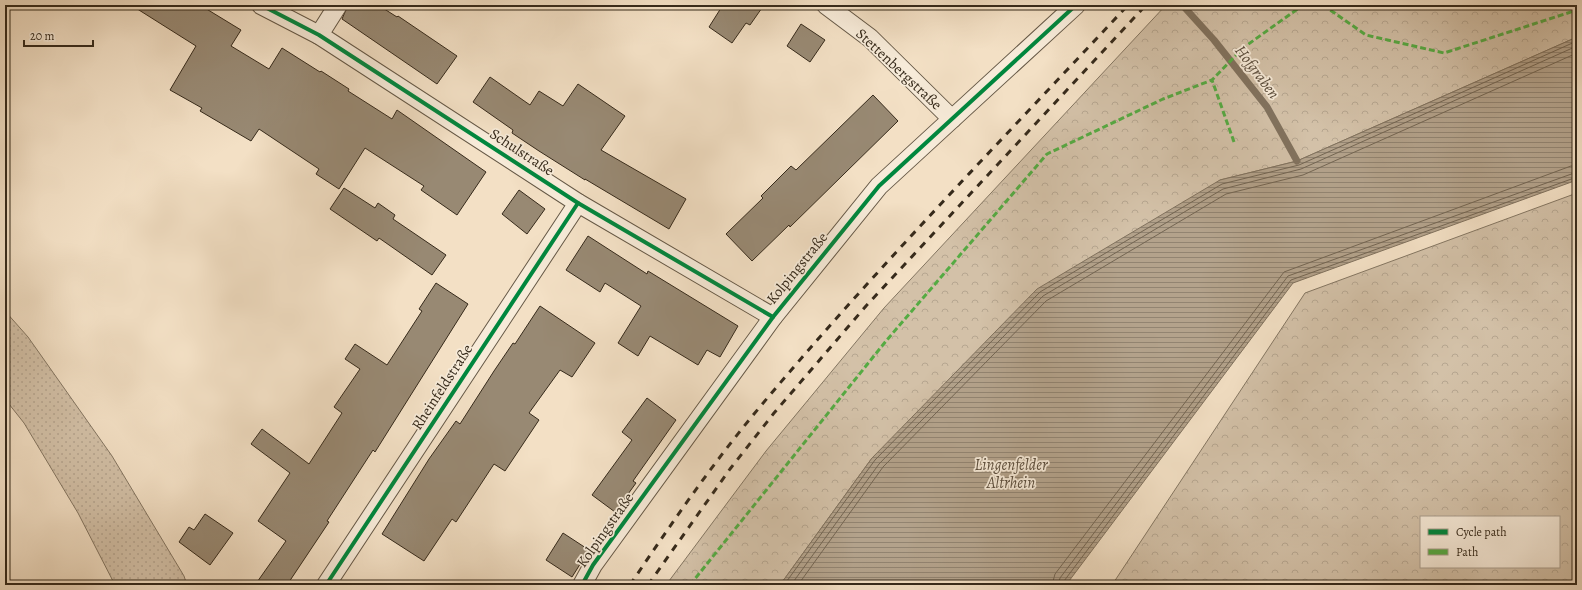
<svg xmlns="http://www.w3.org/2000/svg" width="1582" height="590" font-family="Alegreya,serif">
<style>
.grass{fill:url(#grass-dots);stroke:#847662}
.forest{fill:url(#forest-crowns);stroke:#847662;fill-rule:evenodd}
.water{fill:url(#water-rules);stroke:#81725e}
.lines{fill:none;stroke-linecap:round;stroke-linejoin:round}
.shore{stroke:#746653;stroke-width:1}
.stream{stroke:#81725e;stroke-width:7}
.building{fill:#988973;stroke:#362a1b}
.street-casing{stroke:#655846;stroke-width:20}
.street{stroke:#f7ebd9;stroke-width:18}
.rail{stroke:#362a1b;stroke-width:3;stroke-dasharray:7 7;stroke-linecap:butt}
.quiet{stroke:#55ab43;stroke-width:3;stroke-dasharray:6 3;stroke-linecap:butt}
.cycleway-casing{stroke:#f7ebd9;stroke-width:6}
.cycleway{stroke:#00873e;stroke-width:4}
.labels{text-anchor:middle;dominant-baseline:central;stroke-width:3.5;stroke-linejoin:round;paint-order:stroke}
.street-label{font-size:15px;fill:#362a1b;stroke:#f7ebd9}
.water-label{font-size:16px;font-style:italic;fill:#5c4e3d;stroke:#f7ebd9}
</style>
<defs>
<pattern id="grass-dots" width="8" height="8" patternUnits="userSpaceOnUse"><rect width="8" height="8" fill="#d3c1a8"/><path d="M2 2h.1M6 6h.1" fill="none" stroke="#b6a690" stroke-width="1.8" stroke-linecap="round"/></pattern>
<pattern id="forest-crowns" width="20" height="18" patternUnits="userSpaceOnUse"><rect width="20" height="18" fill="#d3c1a8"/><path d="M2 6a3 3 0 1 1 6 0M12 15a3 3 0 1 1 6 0" fill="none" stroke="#b6a690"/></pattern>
<pattern id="water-rules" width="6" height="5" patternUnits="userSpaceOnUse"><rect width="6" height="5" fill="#b3a28b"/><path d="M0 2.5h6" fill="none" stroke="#928471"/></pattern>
</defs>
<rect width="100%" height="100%" fill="#f3e0c5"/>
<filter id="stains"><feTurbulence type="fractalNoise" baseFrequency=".005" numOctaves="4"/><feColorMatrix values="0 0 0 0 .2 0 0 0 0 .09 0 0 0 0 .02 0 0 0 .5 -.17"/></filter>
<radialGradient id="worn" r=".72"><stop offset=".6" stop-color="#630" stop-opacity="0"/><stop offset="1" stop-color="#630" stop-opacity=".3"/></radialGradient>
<path class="grass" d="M5,311L28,337L112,456L184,576L187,585H115L78,513L24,423L5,399Z"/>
<g class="forest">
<path d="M1166,5H1577V37L1297,161L1220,180L872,458L780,585H666L766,451L884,308Z"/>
<path d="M1577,193V585H1112L1305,293ZM1421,517H1559V567H1421Z"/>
</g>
<path class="water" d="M1577,37V180L1293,283L1066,585H780L872,458L1037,289L1220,180L1297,161Z"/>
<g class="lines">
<g class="shore">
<path d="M784,585L875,460L1040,292L1222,184L1299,165L1577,41"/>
<path d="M791,585L879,464L1043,296L1223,189L1301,169L1577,46"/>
<path d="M798,585L883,467L1046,301L1226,194L1303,175L1577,53"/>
<path d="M1052,585L1055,574L1284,272L1571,166H1577"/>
<path d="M1058,585L1060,578L1288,276L1577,172"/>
<path d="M1063,585L1064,581L1291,280L1577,177"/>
</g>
<path class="stream" d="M1185,8L1214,40L1267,107L1297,161"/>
</g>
<g class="building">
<path d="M131,5H200L241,30L231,46L269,69L282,48L320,72L321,71L349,89L348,91L392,119L397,110L486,172L457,215L421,190L424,186L365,148L339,189L316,174L319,169L259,129L251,141L200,111L202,108L170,90L196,46Z"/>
<path d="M348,5H378L397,17L398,16L457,56L437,84L342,19Z"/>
<path d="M717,5H764L750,25L746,23L732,43L709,27L721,8Z"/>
<path d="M801,24L825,40L810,62L787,46Z"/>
<path d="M490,77L530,105L539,91L563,106L578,84L625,116L601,150L686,199L669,229L585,179V180L539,151L512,133L513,130L473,102Z"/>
<path d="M873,95L898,121L790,227L789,225L752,261L726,234L763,198L761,196L791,166L796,170Z"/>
<path d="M344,188L375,208L378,203L395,215L393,219L446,255L432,275L379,238L377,241L330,209Z"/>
<path d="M519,190L545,209L527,234L502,214Z"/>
<path d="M588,236L647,274L648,271L738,326L720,357L707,350L698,365L650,336L638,356L618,343L641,306L605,283L600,292L566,270Z"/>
<path d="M436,283L468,304L375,452L373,450L327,521L329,522L287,585H255L286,541L258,521L290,473L251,444L262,429L309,464L342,413L334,407L360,369L345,359L355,344L387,365L422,311L419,309Z"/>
<path d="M540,306L595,343L572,377L560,370L529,413L539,420L505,471L494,464L456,522L452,519L424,561L382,534L429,459L456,421L460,424L494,371L513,343L515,344Z"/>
<path d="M647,398L676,420L633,481L636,483L615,512L592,495L632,440L622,432Z"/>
<path d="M205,514L233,533L210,565L179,542L189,527L194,530Z"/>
<path d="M563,533L589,550L572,577L546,560Z"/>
</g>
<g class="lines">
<g class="street-casing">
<g id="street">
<path d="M261,5L319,35L578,203L773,317"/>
<path d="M826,5L870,38L952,119"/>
<path d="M319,35L338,5"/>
<path d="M326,585L578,203"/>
<path d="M582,585L593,565L773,317L879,186L1076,5"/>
</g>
</g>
<use href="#street" class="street"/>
<g class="rail">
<path d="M630,585C671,524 712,464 759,408C876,268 1004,138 1128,5"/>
<path d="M648,585L730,469L774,413L866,306L1146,5"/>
</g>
<g class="quiet">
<path d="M1323,5L1366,35L1444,53L1577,10"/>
<path d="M1234,142L1212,80L1243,48L1303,5"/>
<path d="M690,585L886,341L1047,154L1163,99L1212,80"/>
</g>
<g class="cycleway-casing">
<g id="cycleway">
<path d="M261,5L319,35L578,203L773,317"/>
<path d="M326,585L578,203"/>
<path d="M582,585L593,565L773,317L879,186L1076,5"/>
</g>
</g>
<use href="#cycleway" class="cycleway"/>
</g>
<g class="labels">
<g class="street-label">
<text transform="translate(899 69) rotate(43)">Stettenbergstraße</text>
<text transform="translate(522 152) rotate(33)">Schulstraße</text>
<text transform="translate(797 268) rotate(-51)">Kolpingstraße</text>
<text transform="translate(442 387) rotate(-57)">Rheinfeldstraße</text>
<text transform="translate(605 530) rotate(-55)">Kolpingstraße</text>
</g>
<g class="water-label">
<text transform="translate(1257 72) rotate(53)">Hofgraben</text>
<text x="1011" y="465">Lingenfelder<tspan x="1011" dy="18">Altrhein</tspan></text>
</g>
</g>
<rect width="1582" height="590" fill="none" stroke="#f3e0c5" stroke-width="20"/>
<rect x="6" y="6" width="1570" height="578" fill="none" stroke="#362a1b" stroke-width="2"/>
<rect x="10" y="10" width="1562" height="570" fill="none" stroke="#362a1b"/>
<rect x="1420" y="516" width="140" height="52" fill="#f7ebd9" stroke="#aa9e8d"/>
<rect x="1428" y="529" width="20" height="6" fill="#00873e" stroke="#aa9e8d"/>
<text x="1456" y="536" font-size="12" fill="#362a1b">Cycle path</text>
<rect x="1428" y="549" width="20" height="6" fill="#55ab43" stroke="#aa9e8d"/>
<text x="1456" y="556" font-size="12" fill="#362a1b">Path</text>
<path d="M24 40v6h69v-6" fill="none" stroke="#362a1b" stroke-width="2"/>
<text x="30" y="40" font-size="12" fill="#362a1b" stroke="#f7ebd9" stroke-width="3" paint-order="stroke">20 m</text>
<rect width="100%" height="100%" filter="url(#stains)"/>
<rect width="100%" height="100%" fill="url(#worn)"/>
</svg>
